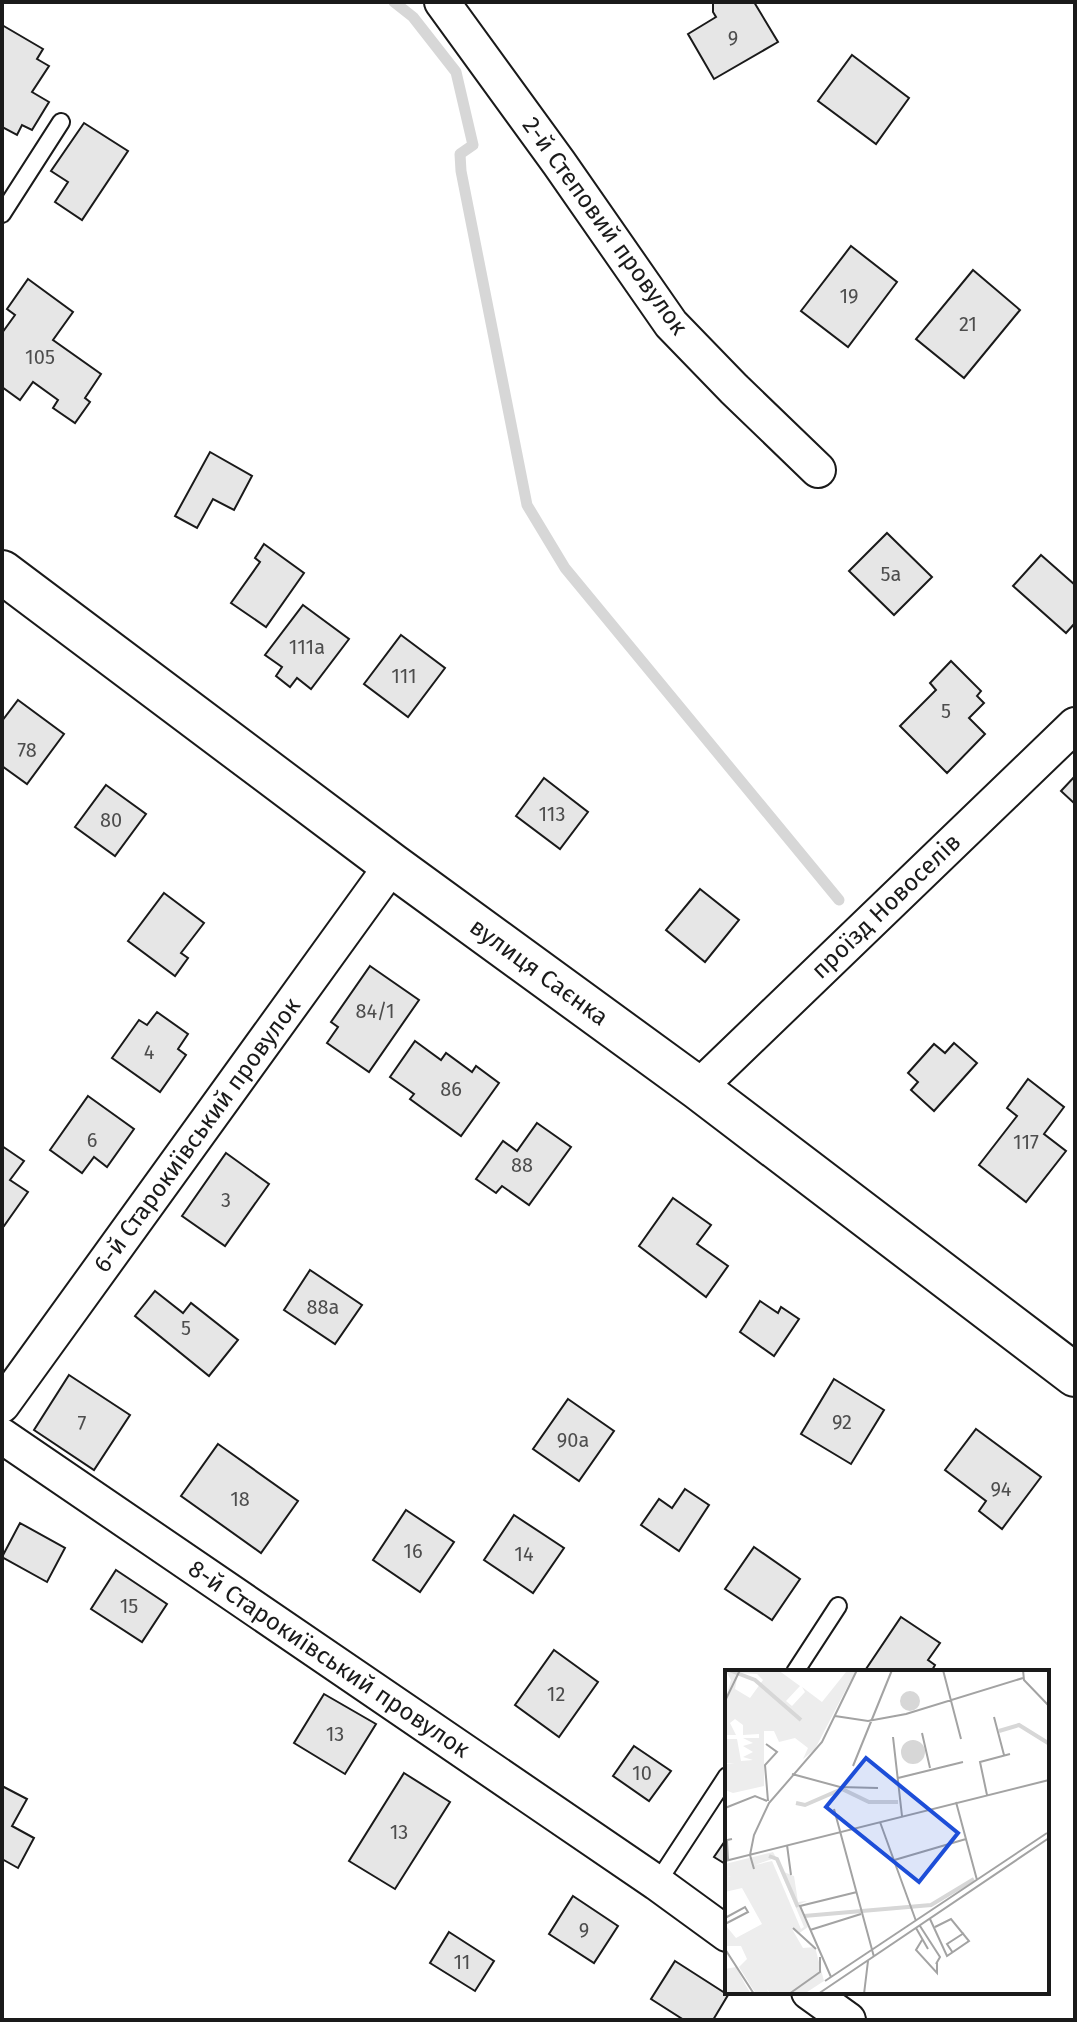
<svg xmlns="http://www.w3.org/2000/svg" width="1077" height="2022" font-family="'Fira Sans',sans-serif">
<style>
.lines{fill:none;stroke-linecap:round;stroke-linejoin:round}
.stream{stroke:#d7d7d7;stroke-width:11}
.building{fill:#e6e6e6;stroke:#1a1a1a;stroke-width:2}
.service-casing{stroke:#1a1a1a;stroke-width:20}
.minor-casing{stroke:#1a1a1a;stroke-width:38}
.tertiary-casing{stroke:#1a1a1a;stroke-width:46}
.service{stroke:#fff;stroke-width:16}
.minor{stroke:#fff;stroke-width:34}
.tertiary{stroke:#fff;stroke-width:42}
.labels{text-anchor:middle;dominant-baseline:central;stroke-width:6;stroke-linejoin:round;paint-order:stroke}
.number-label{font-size:20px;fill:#4d4d4d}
.street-label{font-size:24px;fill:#1a1a1a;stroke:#fff}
.inset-river{fill:none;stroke:#d7d7d7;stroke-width:4}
.inset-road{fill:none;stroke:#a3a3a3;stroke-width:2}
.view{fill:#1d4ed8;fill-opacity:0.15;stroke:#1d4ed8;stroke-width:4}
.inset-edge{fill:none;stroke:#1a1a1a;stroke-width:4}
</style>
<rect width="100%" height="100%" fill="#fff"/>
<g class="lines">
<path class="stream" d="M394,2L413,17L456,72L473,145L460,154L461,171L527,505L565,568L839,900"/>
</g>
<g class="building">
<path d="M713,2H754L778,42L714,79L688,34L716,17L713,12Z"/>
<path d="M2,25L43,49L37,59L49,66L32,92L49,102L32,130L22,125L17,135L2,127Z"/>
<path d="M852,55L909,98L876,144L818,101Z"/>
<path d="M84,123L128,151L82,220L55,202L68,182L51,171Z"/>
<path d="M851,246L897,282L848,347L801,311Z"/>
<path d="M973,270L1020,310L964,378L916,339Z"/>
<path d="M28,279L73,312L53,340L101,374L85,398L90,402L75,423L53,408L58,400L33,382L20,400L2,387V333L15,315L7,309Z"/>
<path d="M210,452L252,476L234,510L213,499L197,528L175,516Z"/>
<path d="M887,533L932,577L894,615L849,571Z"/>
<path d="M264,544L304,573L266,627L231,603L260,562L255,558Z"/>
<path d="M1041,555L1075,585V623L1066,633L1013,586Z"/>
<path d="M303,605L349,639L311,689L297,678L290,687L276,676L282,667L265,655Z"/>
<path d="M401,635L445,668L408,717L364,684Z"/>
<path d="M951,661L981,691L977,696L984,703L969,718L985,734L947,773L900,726L936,690L930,683Z"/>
<path d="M18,700L64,734L27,784L2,766V721Z"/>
<path d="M1075,776V804L1061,791Z"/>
<path d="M544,778L588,812L560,849L516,816Z"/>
<path d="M106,785L146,814L115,856L75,827Z"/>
<path d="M700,889L739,920L705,962L666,930Z"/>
<path d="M164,893L204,923L181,953L188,958L175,976L128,941Z"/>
<path d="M370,966L419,1000L369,1072L327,1043L338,1027L331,1022Z"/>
<path d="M157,1012L188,1034L178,1049L186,1055L160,1092L112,1058L139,1020L147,1025Z"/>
<path d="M415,1041L441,1060L446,1053L472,1072L476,1066L499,1083L461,1136L410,1099L414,1094L390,1077Z"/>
<path d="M954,1043L977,1063L934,1111L911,1090L918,1082L908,1073L934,1044L945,1053Z"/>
<path d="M1028,1079L1064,1107L1044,1134L1066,1151L1026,1202L979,1165L1017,1116L1007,1108Z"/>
<path d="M88,1096L134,1129L107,1167L94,1157L82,1173L50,1150Z"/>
<path d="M537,1123L571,1147L529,1205L502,1186L496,1193L476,1179L503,1141L517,1151Z"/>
<path d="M2,1146L24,1161L10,1180L28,1192L4,1226L2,1225Z"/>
<path d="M226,1153L269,1184L225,1246L182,1216Z"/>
<path d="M673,1198L711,1225L697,1244L728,1266L706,1297L639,1246Z"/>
<path d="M310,1270L362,1305L335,1344L284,1310Z"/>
<path d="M155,1291L183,1313L191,1303L238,1340L209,1376L135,1316Z"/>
<path d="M760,1301L778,1313L781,1307L799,1319L774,1356L740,1332Z"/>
<path d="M69,1375L130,1415L94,1470L34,1430Z"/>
<path d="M834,1379L884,1410L851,1464L801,1434Z"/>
<path d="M568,1399L614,1431L579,1481L533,1449Z"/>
<path d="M976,1429L1041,1477L1002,1529L979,1511L986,1501L945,1470Z"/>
<path d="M218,1444L298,1501L261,1553L181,1496Z"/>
<path d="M685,1489L709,1505L679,1551L641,1525L659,1499L672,1508Z"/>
<path d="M406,1510L454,1542L420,1592L373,1560Z"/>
<path d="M514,1515L564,1548L533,1593L484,1560Z"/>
<path d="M20,1523L65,1548L47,1582L2,1557Z"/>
<path d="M754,1547L800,1579L772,1620L725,1589Z"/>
<path d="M116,1570L167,1604L142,1642L91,1609Z"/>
<path d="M901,1617L940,1643L928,1660L935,1665L931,1672H864Z"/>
<path d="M554,1650L598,1682L559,1737L515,1705Z"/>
<path d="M324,1694L376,1724L345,1774L294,1743Z"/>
<path d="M634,1746L671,1771L649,1801L613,1776Z"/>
<path d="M404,1773L450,1802L395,1889L349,1861Z"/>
<path d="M2,1786L27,1799L12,1826L34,1838L18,1868L2,1859Z"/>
<path d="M727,1838V1865L714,1857Z"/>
<path d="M573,1896L618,1926L594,1963L549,1934Z"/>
<path d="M449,1932L494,1961L475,1991L430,1963Z"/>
<path d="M675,1961L728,1995L713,2020H684L651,1999Z"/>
</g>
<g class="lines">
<g class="service-casing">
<g id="service">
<path d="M2,214L61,122"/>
<path d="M795,1672L838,1606"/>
<path d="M657,1883L727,1776"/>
</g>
</g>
<g class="minor-casing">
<g id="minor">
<path d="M442,2L559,163L671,324L734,389L818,470"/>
<path d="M698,1088L1075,725"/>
<path d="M2,1405L392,865"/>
<path d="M2,1436L657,1883L727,1934"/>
<path d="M809,1992L848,2020"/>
</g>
</g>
<g class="tertiary-casing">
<path id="tertiary" d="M2,572L392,865L698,1088L1075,1375"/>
</g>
<use href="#service" class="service"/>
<use href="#minor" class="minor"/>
<use href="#tertiary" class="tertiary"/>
</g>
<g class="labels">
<g class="number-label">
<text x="733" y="38">9</text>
<text x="849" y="296">19</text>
<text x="968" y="324">21</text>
<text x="40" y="357">105</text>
<text x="891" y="574">5а</text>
<text x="307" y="647">111а</text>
<text x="404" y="676">111</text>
<text x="946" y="711">5</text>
<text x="27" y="750">78</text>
<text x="552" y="814">113</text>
<text x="111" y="820">80</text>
<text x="375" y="1011">84/1</text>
<text x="149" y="1052">4</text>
<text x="451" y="1089">86</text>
<text x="92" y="1140">6</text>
<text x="1026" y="1142">117</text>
<text x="522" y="1165">88</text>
<text x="226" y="1200">3</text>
<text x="323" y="1307">88а</text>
<text x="186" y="1328">5</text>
<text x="842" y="1422">92</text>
<text x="82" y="1423">7</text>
<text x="573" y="1440">90а</text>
<text x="1001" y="1489">94</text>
<text x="240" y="1499">18</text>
<text x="413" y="1551">16</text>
<text x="524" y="1554">14</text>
<text x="129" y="1606">15</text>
<text x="556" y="1694">12</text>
<text x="335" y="1734">13</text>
<text x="642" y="1773">10</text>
<text x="399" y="1832">13</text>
<text x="584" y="1930">9</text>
<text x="462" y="1962">11</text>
</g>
<g class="street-label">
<text transform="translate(605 226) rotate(54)">2-й Степовий провулок</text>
<text transform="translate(886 906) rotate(-44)">проїзд Новоселів</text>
<text transform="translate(539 972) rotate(36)">вулиця Саєнка</text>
<text transform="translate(197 1135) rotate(-54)">6-й Старокиївський провулок</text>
<text transform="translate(329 1659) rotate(34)">8-й Старокиївський провулок</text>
</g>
</g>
<g transform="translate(725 1670)">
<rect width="324" height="324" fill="#fff"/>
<path d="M0,0H53L75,16L61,31L67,36L80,22L77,17L97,32L121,2L131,0L90,79L78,89L83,78L70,68L54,72L49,61H39V116L8,123L0,120V94H10L0,93V69H12L16,91L28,90L18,87L28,82L18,76L28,73L18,68H34V64L18,65V55L10,49L5,53L11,65H0V33L12,8L10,19L25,28L38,10L32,4L13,3L0,30L6,10ZM48,182L59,202L69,206L73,232L82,231L75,234L83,257L73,264L67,259L78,278L90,277L99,311L79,324H45L42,319L44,324H31L14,297L22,289L16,276H0L2,257L11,268L37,254L17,218L0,222V205L6,207L0,205V194ZM50,188L79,257L76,259L47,191L30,195ZM11,297L20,314L26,324H0V299Z" fill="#ededed" fill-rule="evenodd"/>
<path d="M175 31a10 10 0 1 1 20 0a10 10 0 1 1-20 0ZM176 82a12 12 0 1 1 24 0a12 12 0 1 1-24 0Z" fill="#d7d7d7"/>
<path class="inset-river" d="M4,0L30,10L76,50M274,61L294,55L323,73M71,133L80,135L117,119L144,132H173M44,186L52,189L73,237M79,246L206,235L249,209"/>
<path class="inset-road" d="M218,0L236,69M298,0L299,10L324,36M0,31L15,0M110,46L143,51L181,44L298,8M269,47L279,85M197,63L205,98M168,67L177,146M41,74L52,82L40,95L43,131M128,96L167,0M67,104L115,117L153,118M173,108L238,92M262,125L255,92L285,84M231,132L252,210M0,138L30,126L42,131M109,139L149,287M155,152L191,251M62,175L66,205M3,190L2,170L7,169M0,191L324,110M166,191L241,169M29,199L25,185L29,165L44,133L97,72L132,0M0,248L20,237L23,242L0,254M205,249L222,286L244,271L226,249L210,257M195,256L215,287L211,294M68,258L91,279M191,258L203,279M85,260L136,244M197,270L191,280L212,303V293M0,279L29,324M228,283L222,274L239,263M106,307L75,236L132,222M100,311L322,163M64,324L95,302V287M93,324L324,168M139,324L143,291"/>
<path class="view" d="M141,88L233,163L194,212L101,137Z"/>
<rect width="324" height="324" class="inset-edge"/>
</g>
<rect width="1077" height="2022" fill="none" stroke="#1a1a1a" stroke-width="8"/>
</svg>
